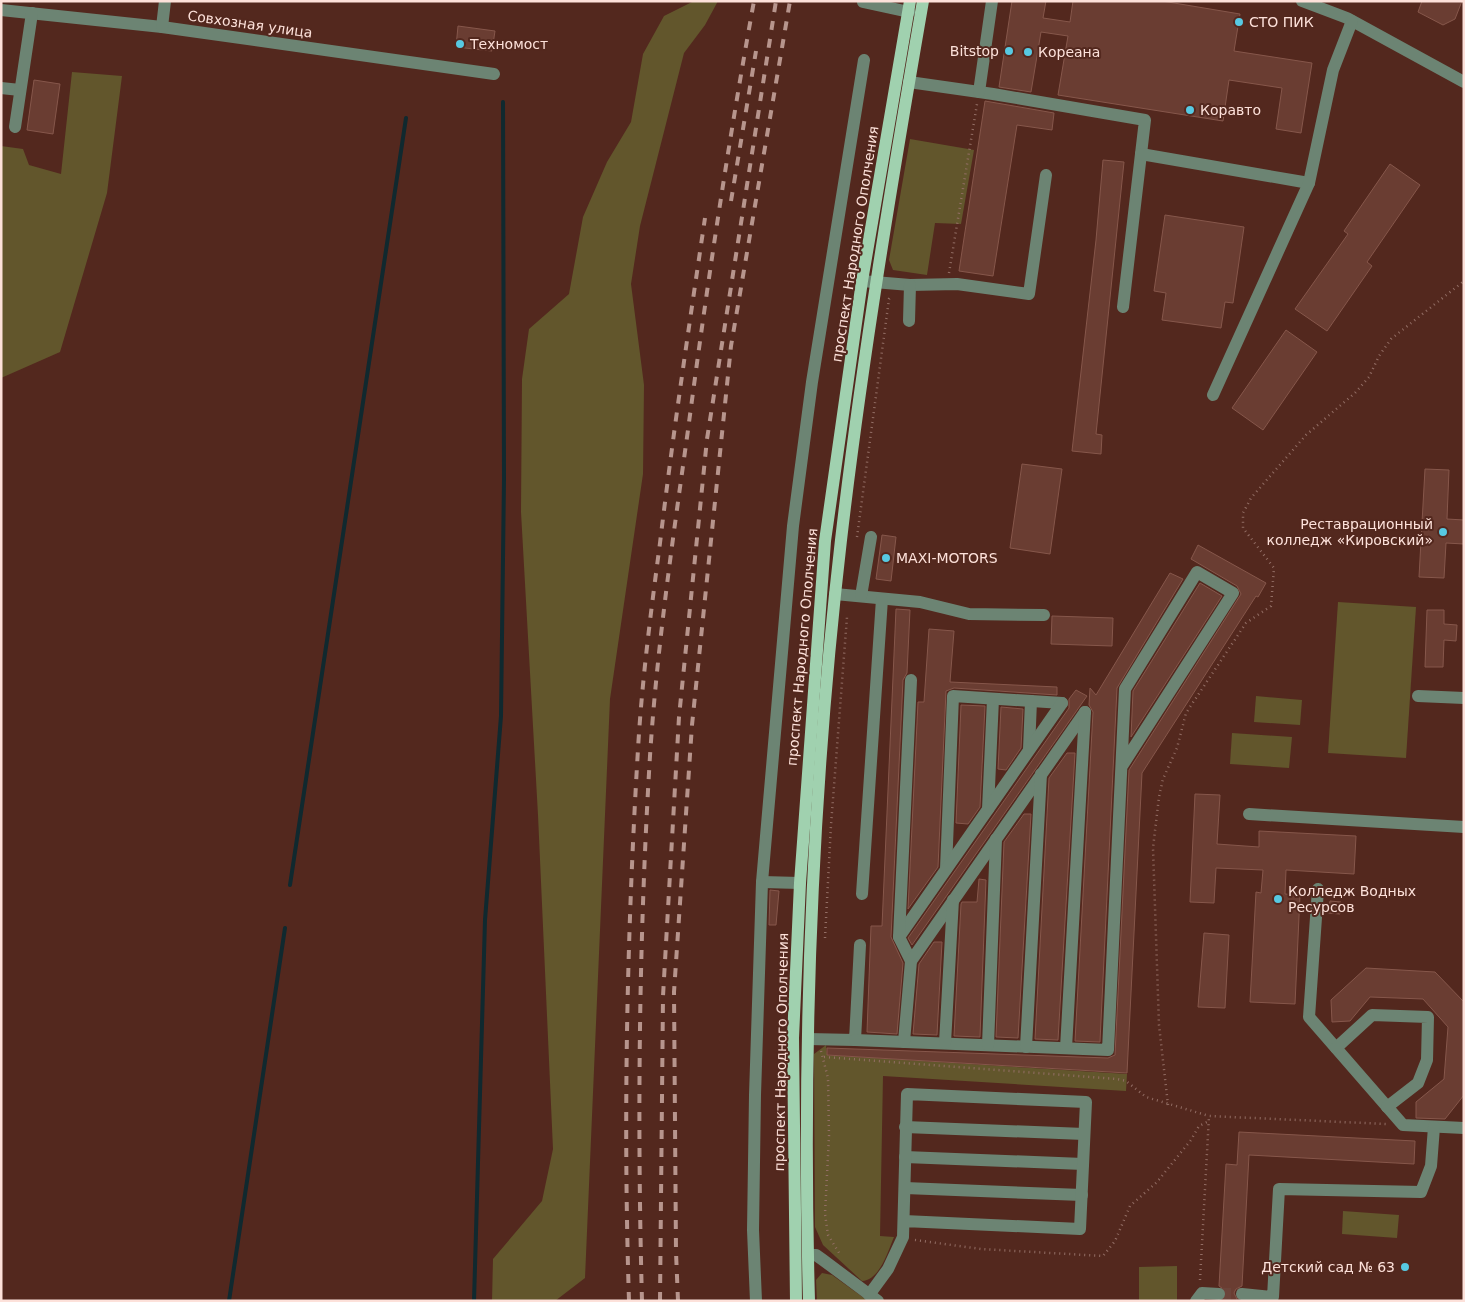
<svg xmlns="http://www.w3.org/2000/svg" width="1465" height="1302" font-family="'DejaVu Sans',sans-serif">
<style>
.green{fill:#62562c}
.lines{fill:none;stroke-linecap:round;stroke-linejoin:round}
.stream{stroke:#10292f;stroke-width:4}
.building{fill:#6a3d32;stroke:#86574b}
.minor-tunnel{stroke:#6c443a;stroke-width:12;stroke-dasharray:12 6;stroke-linecap:butt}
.path{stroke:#936e65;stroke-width:2.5;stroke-dasharray:1 4;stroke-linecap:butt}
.minor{stroke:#6c8473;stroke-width:12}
.major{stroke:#a0d1af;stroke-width:12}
.rail{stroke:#b7958d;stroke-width:4;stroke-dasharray:9 9;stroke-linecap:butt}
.poi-dot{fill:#57c9e2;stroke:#53281e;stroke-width:2}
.labels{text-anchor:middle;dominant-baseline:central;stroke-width:4;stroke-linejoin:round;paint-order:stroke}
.poi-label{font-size:14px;fill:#fde1da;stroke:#53281e;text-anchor:start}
.street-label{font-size:14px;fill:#fde1da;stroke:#53281e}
</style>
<rect width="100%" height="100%" fill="#53281e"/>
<g class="green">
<path d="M694,1H718L705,25L684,53L640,226L631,284L644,385L643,474L610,699L585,1278L555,1301H492L493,1259L542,1201L553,1149L538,815L521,512L522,379L529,329L569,294L583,217L607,162L631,122L643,54L664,16Z"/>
<path d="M72,72L122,76L107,193L60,352L1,378V146L23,149L29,165L61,174Z"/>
<path d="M910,139L974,150L961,224L935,223L927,275L893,270L889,260Z"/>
<path d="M1338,602L1416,607L1406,758L1328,753Z"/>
<path d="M1256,696L1302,700L1300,725L1254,722Z"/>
<path d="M1232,733L1292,737L1289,768L1230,764Z"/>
<path d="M826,1045L827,1055L1127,1074L1126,1091L883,1076L880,1236L894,1237C888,1251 880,1280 862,1281L823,1245L815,1227L814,1054Z"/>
<path d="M1343,1211L1399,1215L1397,1238L1342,1234Z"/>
<path d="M1177,1266V1301H1139V1267Z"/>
<path d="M822,1273L832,1275L868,1301H817L816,1280Z"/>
</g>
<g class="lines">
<g class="stream">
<path d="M290,885L406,118"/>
<path d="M229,1301L285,928"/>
<path d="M474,1301L485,920L501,716L504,479L503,102"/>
</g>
</g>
<g class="building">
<path d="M1012,1H1046L1043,18L1070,22L1073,1H1162L1240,14L1234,51L1312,63L1301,133L1276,129L1282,88L1229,80L1223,121L1058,95L1068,36L1041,32L1031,92L999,87Z"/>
<path d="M1422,1H1462L1455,19L1443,25L1418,12Z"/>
<path d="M458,26L495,31L492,51L456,47Z"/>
<path d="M34,80L60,84L53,134L27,130Z"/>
<path d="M985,101L1054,113L1052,130L1017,125L993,276L959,271Z"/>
<path d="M1103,160L1124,162L1096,434L1102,435L1101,454L1072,451L1096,240Z"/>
<path d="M1390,164L1420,185L1367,262L1372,266L1327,331L1295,309L1348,234L1344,231Z"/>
<path d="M1165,215L1244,227L1233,303L1225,302L1221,328L1162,320L1166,293L1154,291Z"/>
<path d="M1286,330L1317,352L1263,430L1232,408Z"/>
<path d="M1022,464L1062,469L1050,554L1010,548Z"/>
<path d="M1425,469L1449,470L1447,519L1464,520V544L1446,543L1444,578L1419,577Z"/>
<path d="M882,535L896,537L891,581L876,579Z"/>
<path d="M1198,545L1266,583L1258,597L1256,596L1142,773L1127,1073L827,1055V1048L1108,1058L1115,1055L1129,770L1241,594L1237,586L1191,559Z"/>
<path d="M1170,573L1183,579L1117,688L1100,1042L1075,1041L1093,712L1089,705L1090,688L1096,695Z"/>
<path d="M1200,583L1222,596L1131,737L1133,691Z"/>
<path d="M896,609L910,610L907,673L903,680L891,937L903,963L897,1034L867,1032L871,926H882Z"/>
<path d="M1427,610H1444V624L1457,625L1456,641L1444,640L1443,667H1425Z"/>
<path d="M1052,616L1113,618L1112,646L1051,644Z"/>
<path d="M929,629L954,631L950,682L1057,687V695L954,688L946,691L938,867L908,909L918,702H924Z"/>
<path d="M1076,690L1087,696L912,945L908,938L1069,708V699Z"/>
<path d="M961,705L985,706L980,807L968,824L956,823Z"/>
<path d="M1001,707L1023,709L1021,748L1006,770L998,769Z"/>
<path d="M1067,753H1075L1058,1040L1035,1039L1049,778Z"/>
<path d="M1195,794L1220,795L1217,844L1259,847V831L1356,836L1354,874L1286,870L1285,894L1300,895L1295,1004L1250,1002L1256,892L1261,893L1263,870L1216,868L1214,903L1190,902Z"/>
<path d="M1024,814H1031L1018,1038L996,1037L1004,842Z"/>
<path d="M979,879L986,880L980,1037L954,1036L961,904L962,902H977Z"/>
<path d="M770,890L779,891L776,925H769Z"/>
<path d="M1330,901L1341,902L1340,914L1328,913Z"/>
<path d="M1204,933L1229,935L1225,1008L1198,1007Z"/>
<path d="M934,942H942L937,1035L913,1034L919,964Z"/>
<path d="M1366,968L1435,972L1464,1002V1095L1445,1119L1416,1118V1102L1444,1079L1448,1027L1423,999L1370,997L1350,1021L1332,1022L1331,1000Z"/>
<path d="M1239,1132L1415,1141L1414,1164L1249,1155L1242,1286L1236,1289L1234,1293L1238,1301H1223L1227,1295L1226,1291L1219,1286L1226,1164L1237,1165Z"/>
</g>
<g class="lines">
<path class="minor-tunnel" d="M1219,1294H1242"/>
<g class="path">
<path d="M949,273L977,104"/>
<path d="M857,537L889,299L892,296"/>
<path d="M825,938L831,825L847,617"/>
<path d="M821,1051L828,1078L829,1136L825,1214L828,1235L841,1256"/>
<path d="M824,1057L1117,1079L1126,1081L1146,1097L1209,1116"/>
<path d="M1168,1105L1159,1025L1153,848L1159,797L1163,779L1177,748L1186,713L1246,623L1271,606L1274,568L1243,528V513L1251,498L1306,435L1355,393L1369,377L1379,356L1391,339L1464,281"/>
<path d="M915,1240L981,1249L1103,1256L1115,1241L1130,1206L1157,1182L1191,1140L1199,1126L1209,1121"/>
<path d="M1200,1280L1209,1116L1386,1124"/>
</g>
<g class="minor">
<path d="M1302,1L1347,18L1464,82"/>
<path d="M863,2L909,12"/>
<path d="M1,10L162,27L494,74"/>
<path d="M162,27L165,1"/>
<path d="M909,82L993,94L1145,120L1123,307"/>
<path d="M1,88L20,90"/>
<path d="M979,92L992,1"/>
<path d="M15,127L32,13"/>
<path d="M1141,154L1309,183"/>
<path d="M862,281L910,285L957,284L1029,294L1046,175"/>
<path d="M909,321L910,285"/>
<path d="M1213,395L1309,183L1333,70L1352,21"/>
<path d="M835,594L920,602L969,614L1044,615"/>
<path d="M861,596L871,537"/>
<path d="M1418,696L1464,698"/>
<path d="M1029,749L1031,701"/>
<path d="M988,809L993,699"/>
<path d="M1249,814L1464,827"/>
<path d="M946,869L953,696L1062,703"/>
<path d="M762,882L800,883"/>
<path d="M1318,889L1309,1017L1403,1125L1464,1128"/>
<path d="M862,894L882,599"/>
<path d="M899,937L1062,703"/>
<path d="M911,961L899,937L911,680"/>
<path d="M808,1039L855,1040L860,945"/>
<path d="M855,1040L1108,1050L1125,689L1197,572L1233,593L1122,766"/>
<path d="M904,1042L911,961L1085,712"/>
<path d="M945,1043L953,900"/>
<path d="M988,1045L996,839"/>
<path d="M1026,1047L1041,774"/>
<path d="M1066,1048L1085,712"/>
<path d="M1336,1048L1372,1015L1428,1017L1427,1060L1418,1083L1387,1107"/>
<path d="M905,1127L1084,1134"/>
<path d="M905,1157L1083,1164"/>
<path d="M905,1188L1082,1195"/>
<path d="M808,1255H816L823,1260L878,1301"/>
<path d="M1242,1294L1273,1297L1279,1189L1421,1192L1431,1166L1434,1127"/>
<path d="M869,1295L888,1269L903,1237L907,1094L1086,1102L1080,1229L904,1221"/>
<path d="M756,1301L753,1230L755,1095L762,882L793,526L812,382L864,60"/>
<path d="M1196,1301L1202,1293L1219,1294"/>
</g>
<g class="major">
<path d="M796,1301L793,1038L800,883L825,541L862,281L910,1"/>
<path d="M809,1301C802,1048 812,791 841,540C862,360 892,180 923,1"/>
</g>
<g class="rail">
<path d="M731,201L756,51"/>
<path d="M629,1301C623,1117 627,933 638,749C642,680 651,611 660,543C673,434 689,326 705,218"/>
<path d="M642,1301C637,1119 639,937 650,756C657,647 673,538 688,430C707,286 728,144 754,1"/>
<path d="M660,1301L663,996L679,717L707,439L776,1"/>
<path d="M678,1301L676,1252L674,992L692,725L731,346L790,1"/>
</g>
</g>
<g class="poi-dot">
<circle cx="1239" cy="22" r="5"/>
<circle cx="460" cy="44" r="5"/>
<circle cx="1009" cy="51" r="5"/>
<circle cx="1028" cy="52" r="5"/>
<circle cx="1190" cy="110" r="5"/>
<circle cx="1443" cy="532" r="5"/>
<circle cx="886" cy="558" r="5"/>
<circle cx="1278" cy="899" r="5"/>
<circle cx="1405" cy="1267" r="5"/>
</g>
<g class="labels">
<g class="poi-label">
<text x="1249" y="22">СТО ПИК</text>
<text x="470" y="44">Техномост</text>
<text x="999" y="51" text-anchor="end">Bitstop</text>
<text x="1038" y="52">Кореана</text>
<text x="1200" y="110">Коравто</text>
<text x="1433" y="524" text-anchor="end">Реставрационный<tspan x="1433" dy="16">колледж «Кировский»</tspan></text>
<text x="896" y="558">MAXI-MOTORS</text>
<text x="1288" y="891">Колледж Водных<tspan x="1288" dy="16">Ресурсов</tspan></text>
<text x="1395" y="1267" text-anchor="end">Детский сад № 63</text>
</g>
<g class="street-label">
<text transform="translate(250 24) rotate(8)">Совхозная улица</text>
<text transform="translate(855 244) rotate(-81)">проспект Народного Ополчения</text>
<text transform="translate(802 647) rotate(-85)">проспект Народного Ополчения</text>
<text transform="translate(781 1052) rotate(-89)">проспект Народного Ополчения</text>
</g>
</g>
<rect width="1465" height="1302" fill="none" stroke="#fde1da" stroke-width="5"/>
</svg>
